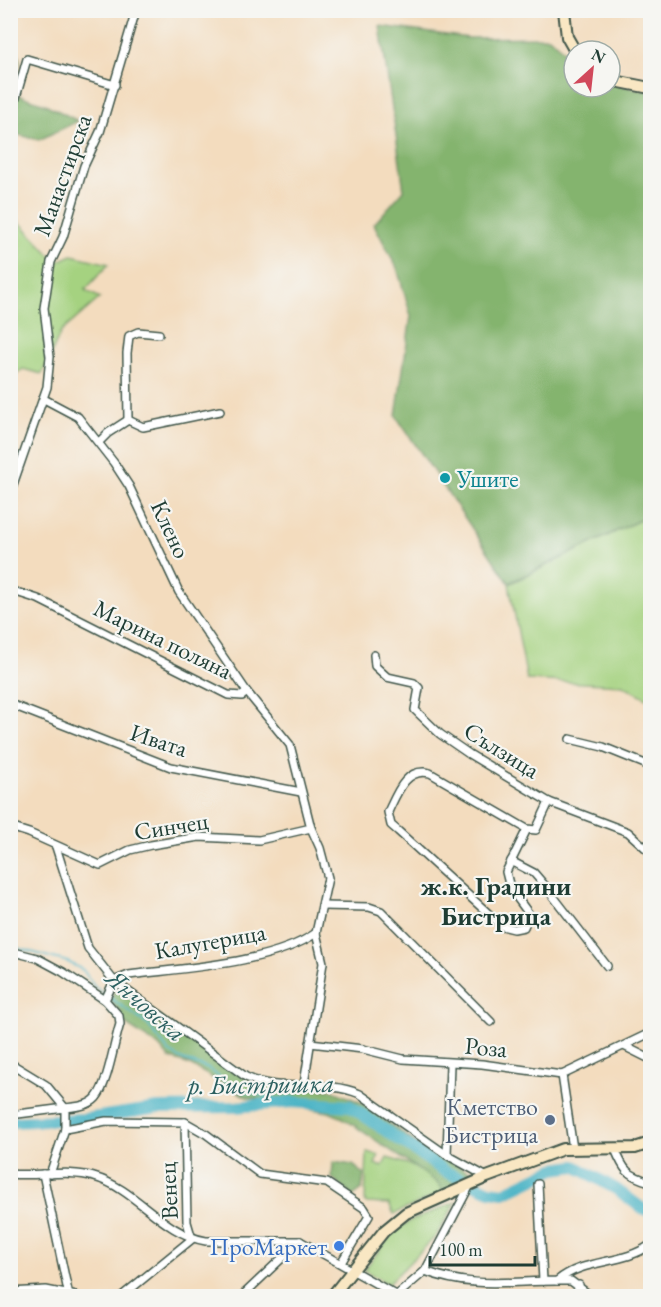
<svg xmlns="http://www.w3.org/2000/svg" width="661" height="1307" font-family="'EB Garamond',serif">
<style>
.green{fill:#a5d280;stroke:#62885a;stroke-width:1.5}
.forest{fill:#84b46e;stroke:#527851;stroke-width:1.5}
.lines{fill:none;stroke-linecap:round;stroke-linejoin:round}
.stream{stroke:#48b3c5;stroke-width:2}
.river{stroke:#48b3c5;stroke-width:12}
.street-casing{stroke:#3f5549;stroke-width:10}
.secondary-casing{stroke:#3f5549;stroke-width:14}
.street{stroke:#fff;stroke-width:7}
.secondary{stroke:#f9e7c3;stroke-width:10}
.culture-dot{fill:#0f9aa8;stroke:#f6f6f2;stroke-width:2}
.service-dot{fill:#5c6f8a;stroke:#f6f6f2;stroke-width:2}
.shop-dot{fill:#3f7fe0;stroke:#f6f6f2;stroke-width:2}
.labels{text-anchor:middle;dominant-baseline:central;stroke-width:4.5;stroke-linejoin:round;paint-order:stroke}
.street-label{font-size:24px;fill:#1f3d34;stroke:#f6f6f2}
.culture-label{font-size:24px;fill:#0d838f;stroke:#f6f6f2;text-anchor:start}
.service-label{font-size:24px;fill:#4e5e75;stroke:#f6f6f2;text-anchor:end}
.shop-label{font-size:24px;fill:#366cbe;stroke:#f6f6f2;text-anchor:end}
.neighbourhood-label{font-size:26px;font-weight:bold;fill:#1f3d34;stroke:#f6f6f2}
.water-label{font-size:26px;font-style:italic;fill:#2b6060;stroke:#f6f6f2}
</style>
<rect width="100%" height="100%" fill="#f6f6f2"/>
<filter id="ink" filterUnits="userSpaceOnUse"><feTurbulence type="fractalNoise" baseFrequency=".0167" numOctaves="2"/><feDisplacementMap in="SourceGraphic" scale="12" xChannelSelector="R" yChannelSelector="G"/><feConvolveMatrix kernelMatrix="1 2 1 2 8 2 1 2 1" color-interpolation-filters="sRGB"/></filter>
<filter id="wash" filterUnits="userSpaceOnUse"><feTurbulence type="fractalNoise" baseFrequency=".008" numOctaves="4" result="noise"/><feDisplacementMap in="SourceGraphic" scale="24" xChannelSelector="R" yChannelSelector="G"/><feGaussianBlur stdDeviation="1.35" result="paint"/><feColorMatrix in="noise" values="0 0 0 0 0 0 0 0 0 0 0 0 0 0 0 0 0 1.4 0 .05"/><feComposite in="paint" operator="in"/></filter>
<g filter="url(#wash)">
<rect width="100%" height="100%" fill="#f3dcbe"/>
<g class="green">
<path d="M11,213L57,262L72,255L109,264L85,290L100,298L61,332L42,374L23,369L11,378Z"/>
<path d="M650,515V700L623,685L527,680L509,584Z"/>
<path d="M367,1152L379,1155L375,1164L382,1167L387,1158C408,1163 432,1172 444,1192L394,1214L389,1204L365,1203Z"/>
<path d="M456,1202L436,1236L388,1284L364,1270L394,1231L410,1221Z"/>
</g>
<g class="forest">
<path d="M10,25L20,61L12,93L45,104L78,121L39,140L11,133Z"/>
<path d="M380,26L469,38L549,37L574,60V87H610V83L650,92V515L509,583L396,416L411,316L397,268L374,224L404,190Z"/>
<path d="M117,986L256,1086L331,1090L360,1102L426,1150L479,1176L444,1192L438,1183L343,1118L329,1112L247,1097L190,1065L169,1058L159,1046L122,1022V1014L110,1001Z"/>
<path d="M333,1162L353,1165L364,1174L362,1189L353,1196L332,1178Z"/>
</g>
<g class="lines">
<path class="stream" d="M10,946L68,962L83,970L94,986L148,1025L169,1052L183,1060L209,1069L235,1089L292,1102"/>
<path class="river" d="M10,1122L85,1119L158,1108L235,1107L292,1102L350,1106L446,1172L490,1191L504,1193L554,1169L575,1166L616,1189L643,1209L650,1211"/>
</g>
</g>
<g filter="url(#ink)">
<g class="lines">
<g class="street-casing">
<g id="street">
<path d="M10,118L27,59L115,85"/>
<path d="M44,399L78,417L114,463L129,486L179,592L247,692L290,745L311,828L320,848L328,878L316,933L323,963L304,1084"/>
<path d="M128,420L127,353L129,336L138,332L159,334"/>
<path d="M128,420L143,427L220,411"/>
<path d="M99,442L108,433L128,420"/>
<path d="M10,493L47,387L50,357L44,308L51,262L63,237L84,166L100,132L136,10"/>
<path d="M10,590L38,599L228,695L242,696L247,692"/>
<path d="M374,655L375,666L387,677L414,683L419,688L415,710L440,734L469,754L549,802L628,832L650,852"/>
<path d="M10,704L171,767L301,792"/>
<path d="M570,739L603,747L650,766"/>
<path d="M10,827L29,833L100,865L130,850L151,845L199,837L259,840L311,828"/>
<path d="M527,829L506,872L510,888L529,914L524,927L514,929L502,926L398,831L391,825L388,812C397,793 406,767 430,773L527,829L536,830L549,802"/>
<path d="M56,847L88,948L114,981L246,1077C281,1094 323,1078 360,1094L447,1155L487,1177"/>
<path d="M511,861L534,873L546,887L607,966"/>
<path d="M322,906L369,907L381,911L491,1022"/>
<path d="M10,951L37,958L63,972L105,1000"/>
<path d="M310,1043L363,1049L403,1059L482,1064L562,1075L650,1033"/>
<path d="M624,1046L650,1059"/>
<path d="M10,1063L46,1085L65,1108"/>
<path d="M562,1075L573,1149"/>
<path d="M10,1115L65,1108"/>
<path d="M65,1129L106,1121L185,1122L206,1134L260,1174L327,1183L364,1208L369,1216L341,1263"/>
<path d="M615,1149C624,1171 627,1175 650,1182"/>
<path d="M447,1155L450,1064"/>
<path d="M10,1174C38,1177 68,1169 94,1177C137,1189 161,1233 206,1241H300L398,1296"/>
<path d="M43,1174L69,1296"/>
<path d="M50,1174L65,1129V1108C75,1107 89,1106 96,1098C108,1084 114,1042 120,1024L119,1016L105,1000L114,981L129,975C183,968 271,964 316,933"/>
<path d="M538,1184L543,1281"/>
<path d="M425,1271C471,1289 509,1281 557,1281C584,1258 623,1265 650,1245"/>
<path d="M557,1281H571L591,1296"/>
<path d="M10,1292L46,1290L76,1296"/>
<path d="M122,1296L192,1239L187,1222L185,1122"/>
<path d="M242,1296L300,1241"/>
<path d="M396,1296L425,1271L470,1185"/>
<path d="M577,1296L579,1285"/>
</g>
</g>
<g class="secondary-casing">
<g id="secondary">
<path d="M564,10L567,37L575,51"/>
<path d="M610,80L650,88"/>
<path d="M332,1296L384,1231L406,1213L487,1177L563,1149L635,1148L650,1143"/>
</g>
</g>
<use href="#street" class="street"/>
<use href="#secondary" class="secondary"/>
</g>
</g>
<circle class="culture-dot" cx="445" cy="478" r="6"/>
<circle class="service-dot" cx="550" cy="1120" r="6"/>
<circle class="shop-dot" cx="339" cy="1246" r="6"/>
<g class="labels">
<g class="street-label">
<text transform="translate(62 175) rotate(-70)">Манастирска</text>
<text transform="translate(171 529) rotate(65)">Клено</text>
<text transform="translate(163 639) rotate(26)">Марина поляна</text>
<text transform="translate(159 740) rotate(18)">Ивата</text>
<text transform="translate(502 750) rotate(32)">Сълзица</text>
<text transform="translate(171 826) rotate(-9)">Синчец</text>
<text transform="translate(210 941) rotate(-10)">Калугерица</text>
<text transform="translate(486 1047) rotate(5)">Роза</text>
<text transform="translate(168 1191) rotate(-93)">Венец</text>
</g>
<g class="culture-label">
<text x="457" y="478">Ушите</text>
</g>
<g class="service-label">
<text x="538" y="1106">Кметство<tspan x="538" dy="28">Бистрица</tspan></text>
</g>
<g class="shop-label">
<text x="327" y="1246">ПроМаркет</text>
</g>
<g class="neighbourhood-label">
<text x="496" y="886">ж.к. Градини<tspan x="496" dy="30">Бистрица</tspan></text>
</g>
<g class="water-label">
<text transform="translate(146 1005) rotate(41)">Янчовска</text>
<text transform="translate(261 1084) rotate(-1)">р. Бистришка</text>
</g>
</g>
<rect width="661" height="1307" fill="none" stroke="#f6f6f2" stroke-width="36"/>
<g transform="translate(592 69) rotate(27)"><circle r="28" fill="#f6f6f2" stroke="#a0aca6" stroke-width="1.5"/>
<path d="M0-4.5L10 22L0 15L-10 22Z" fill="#d1495b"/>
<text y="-9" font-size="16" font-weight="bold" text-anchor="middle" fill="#1f3d34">N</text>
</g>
<path d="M430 1256v9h105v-9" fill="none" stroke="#1f3d34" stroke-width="3"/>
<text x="439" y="1256" font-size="18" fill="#1f3d34" stroke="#f6f6f2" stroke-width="4.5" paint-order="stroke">100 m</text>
</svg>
